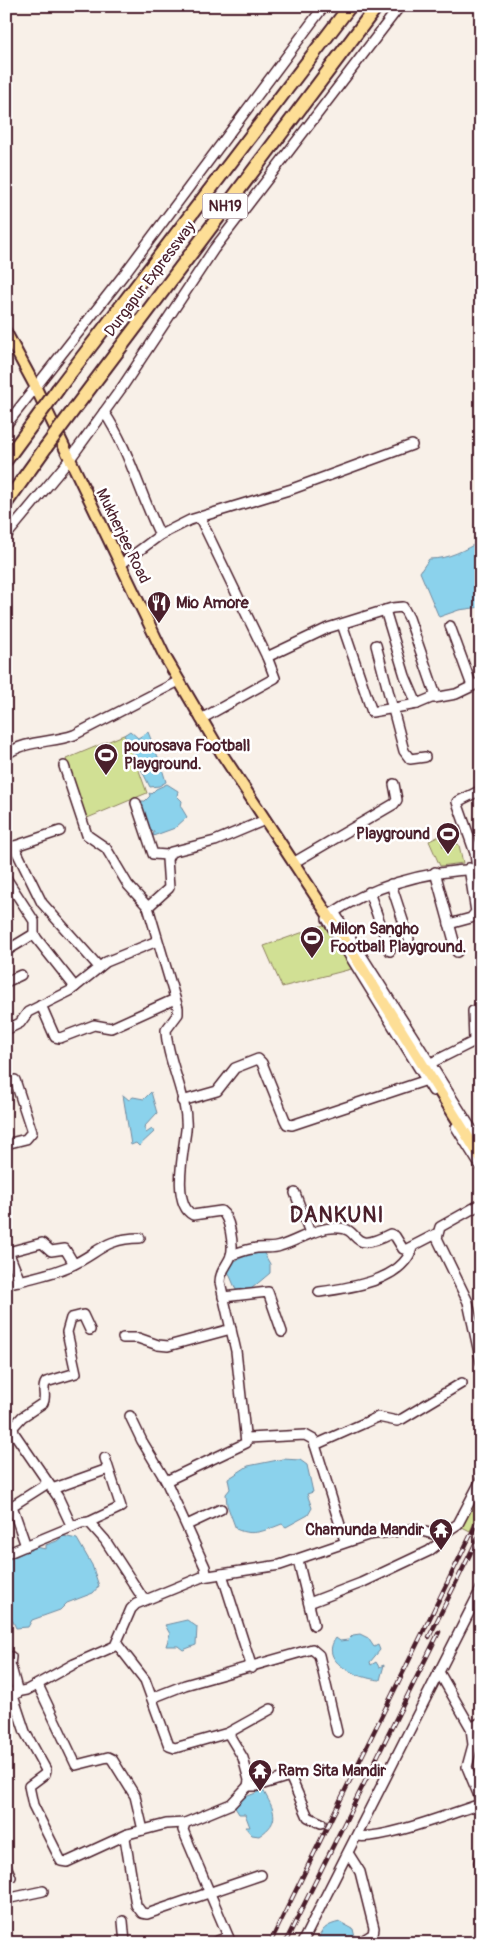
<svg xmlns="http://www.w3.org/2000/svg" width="487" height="1949" font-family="Pangolin,sans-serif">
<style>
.green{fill:#d1e094;stroke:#8e8060}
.water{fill:#8bd2ec;stroke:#718a9f}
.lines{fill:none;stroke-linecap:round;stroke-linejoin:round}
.minor-casing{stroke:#4a1f2b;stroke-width:12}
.major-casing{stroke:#4a1f2b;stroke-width:14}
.highway-casing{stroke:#4a1f2b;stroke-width:16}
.minor{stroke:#fff;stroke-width:9}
.major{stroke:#fdde96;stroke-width:10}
.highway{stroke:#fdde96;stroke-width:12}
.rail-casing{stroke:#4a1f2b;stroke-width:4.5}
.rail{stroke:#fff;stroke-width:2.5;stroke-dasharray:8;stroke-linecap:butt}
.highway-bridge-casing{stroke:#4a1f2b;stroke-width:16;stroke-linecap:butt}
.highway-bridge{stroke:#fdde96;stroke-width:12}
.labels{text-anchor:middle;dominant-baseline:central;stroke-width:5;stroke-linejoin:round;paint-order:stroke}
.shield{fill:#fff;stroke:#80626b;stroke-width:1}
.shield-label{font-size:15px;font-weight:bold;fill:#4a1f2b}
.street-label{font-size:16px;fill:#4a1f2b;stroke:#fff}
.poi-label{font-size:16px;font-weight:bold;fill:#4a1f2b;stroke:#fff;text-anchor:start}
.district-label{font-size:21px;font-weight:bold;letter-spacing:1px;fill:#4a1f2b;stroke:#fff}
</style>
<rect width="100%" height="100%" fill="#f8f0e8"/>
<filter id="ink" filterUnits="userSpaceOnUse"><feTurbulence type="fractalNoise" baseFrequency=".02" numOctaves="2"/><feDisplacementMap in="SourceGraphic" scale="10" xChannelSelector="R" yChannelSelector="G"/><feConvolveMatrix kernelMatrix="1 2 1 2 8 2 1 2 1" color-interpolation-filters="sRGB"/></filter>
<g filter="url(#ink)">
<g class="green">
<path d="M126,734L147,793L85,819L66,759Z"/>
<path d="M440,836L443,847L456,843L459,845L463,863L440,866L429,841Z"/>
<path d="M332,922L359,967L282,987L264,946Z"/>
<path d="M481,1485V1508L470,1531L460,1526Z"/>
</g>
<g class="water">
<path d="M481,541V607L459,610L439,617L420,572L429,559C449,559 464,550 481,541Z"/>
<path d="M130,731L138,738L148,732L160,762L166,782L159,786L150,787L124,735Z"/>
<path d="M167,784L178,791L177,796L182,801L181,807L187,817L175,828L153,836L154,832L151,831L140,801H145L150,796L149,793L151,794L156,789Z"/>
<path d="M151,1092L157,1113L144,1127L146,1133L152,1129L154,1132L139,1146L136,1143L131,1145L123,1095L129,1100L133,1097L144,1099Z"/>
<path d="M261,1248L270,1264V1273L251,1289L236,1290L227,1269L235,1261Z"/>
<path d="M283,1459L300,1460L307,1465L313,1492L307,1494L312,1508L308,1515L286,1527L282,1524C266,1530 253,1537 236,1529L227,1505L226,1494L230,1489L228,1479L248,1466Z"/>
<path d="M63,1536L77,1539L92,1565L99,1586L93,1593L67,1603L60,1610L32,1620L28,1627L16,1628L6,1607V1561L35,1547L46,1549V1545L57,1541Z"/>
<path d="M187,1620L197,1627L196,1645L183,1650L178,1646H166L170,1634L165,1625Z"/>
<path d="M360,1634L368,1638L374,1647L378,1645L380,1650L370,1662L371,1665L376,1662L379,1667L384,1665L380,1680C362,1679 317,1663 336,1638L340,1641L348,1640L353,1635Z"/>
<path d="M263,1790C274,1810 282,1821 259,1836L252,1835L245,1827H250L245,1814H239L234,1806L243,1798Z"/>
<path d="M340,1922L353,1929L356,1942L317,1943C321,1929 326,1925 340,1922Z"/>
</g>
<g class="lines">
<g class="minor-casing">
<g id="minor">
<path d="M104,412C129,449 140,494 160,535"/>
<path d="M6,425L125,273L324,6"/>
<path d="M200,518L267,657L275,678L201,719"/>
<path d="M6,536L70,459L123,386L214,249L400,6"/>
<path d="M120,565L160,535L190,520L292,489L412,445"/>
<path d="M385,610L405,676L417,704"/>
<path d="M450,626L472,686"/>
<path d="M376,645L404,751L410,759L425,757"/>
<path d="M267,657L328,628L392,608L403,607L409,618L436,696L417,704L372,712L342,624"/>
<path d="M434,698L456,694L481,682"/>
<path d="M6,755C24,740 52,743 74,735L179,681"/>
<path d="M64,766L87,835L106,848L128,885L148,907"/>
<path d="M136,803L153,854L167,855"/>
<path d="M14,846L42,903L99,967"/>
<path d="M6,849L60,831"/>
<path d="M293,863L394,804L397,800L394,784"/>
<path d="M477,869L475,853L457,802L481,790"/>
<path d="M435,872L457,952"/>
<path d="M6,878L34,921V934L37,939L75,987"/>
<path d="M391,884L409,939"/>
<path d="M369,892L390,951"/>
<path d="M334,912L481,1144"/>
<path d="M449,924L471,918L476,912L469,868"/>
<path d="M6,951L34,934"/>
<path d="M6,982L21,975"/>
<path d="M41,1005L55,1037L60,1038L94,1025L111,1028L175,999"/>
<path d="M6,1030L20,1023L28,1012L70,991L106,962L157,941"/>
<path d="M474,1041L473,1011L481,1009"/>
<path d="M431,1063L481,1038"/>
<path d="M433,1091L327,919L328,916C374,884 426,871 481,869"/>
<path d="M182,1101L217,1091L235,1068L258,1059L262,1063L285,1120L287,1124L292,1125L427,1080"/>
<path d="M456,1127L481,1167"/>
<path d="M6,1144L26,1139L32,1132L15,1080"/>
<path d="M295,1193L310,1233"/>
<path d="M481,1204L440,1227L437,1238L468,1302L481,1362"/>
<path d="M7,1249L20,1281"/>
<path d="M8,1252L42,1243L51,1251L65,1249L74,1264"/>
<path d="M231,1255C240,1252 248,1249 257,1248C265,1247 273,1249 280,1246C300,1240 318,1226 339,1228C362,1229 349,1255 390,1234L395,1236L403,1249H407L438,1233"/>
<path d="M6,1284C27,1279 49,1275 70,1266C98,1254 104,1238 140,1238"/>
<path d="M319,1292C349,1288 402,1281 412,1248"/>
<path d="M223,1297L268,1292L282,1332"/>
<path d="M123,1338H138L158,1345L168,1346L231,1329"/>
<path d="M130,1416L142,1441L166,1481"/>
<path d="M247,1438L305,1435L314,1440L315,1445"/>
<path d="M52,1489L108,1469"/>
<path d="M89,1522L121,1507L105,1458"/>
<path d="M187,1525L221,1509"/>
<path d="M72,1527L58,1497L14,1433L13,1427L22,1417L43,1403C47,1396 41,1389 46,1382L76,1373L67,1332L71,1318L83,1315L90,1330"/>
<path d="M345,1541L315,1445L378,1417L397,1421L402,1419L462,1383"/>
<path d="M26,1546L12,1506L48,1483"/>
<path d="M6,1554L81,1523L89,1522L105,1540L144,1600"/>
<path d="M298,1560L314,1625"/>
<path d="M222,1574L252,1668"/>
<path d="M202,1577L280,1565L368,1535L414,1529L433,1534H443L458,1524L481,1480"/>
<path d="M309,1603L361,1583L429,1551L438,1544L443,1534"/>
<path d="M117,1644L145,1680L169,1746L175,1748L228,1733L243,1758L249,1780L248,1786L231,1804L185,1823L183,1830L231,1943"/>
<path d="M6,1656L11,1657L10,1665"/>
<path d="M6,1665L11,1667L18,1693"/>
<path d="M439,1672L471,1728L473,1745L467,1767L481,1801"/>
<path d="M38,1685L76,1765L108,1757L112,1759L135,1796L143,1830"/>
<path d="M12,1693L25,1732L46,1770L45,1774L29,1786L33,1805L61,1861L67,1862L128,1834"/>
<path d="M6,1694L27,1690L74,1664L115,1646L131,1609L136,1604L202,1577L206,1573L205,1567L166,1481L246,1443L236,1351L220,1282C220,1271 227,1266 231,1256C234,1245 230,1217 221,1211L193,1215C171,1204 184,1149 186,1130C189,1098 167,1062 166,1030L178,1014V1008L148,907L169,888L167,859L171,852L215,841L265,820"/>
<path d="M152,1698L185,1685L312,1649L319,1655L337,1732"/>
<path d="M471,1728L481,1722"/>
<path d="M228,1733L271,1709"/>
<path d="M248,1786H257L290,1776L308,1817L321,1823"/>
<path d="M185,1823L166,1824L128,1834L125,1838L136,1905L142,1913L147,1914L261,1875"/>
<path d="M357,1836C384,1840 451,1813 481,1804"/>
<path d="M348,1853L360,1872L374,1928L373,1934L365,1939L363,1943"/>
<path d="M479,1862L481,1868"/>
<path d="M6,1866L11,1877"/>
<path d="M6,1899L43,1891"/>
<path d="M123,1921L125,1943"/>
<path d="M212,1943L228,1937"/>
<path d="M302,1943L481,1589"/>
</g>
</g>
<g class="major-casing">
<path id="major" d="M6,332L35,386L164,655L222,754L351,950L481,1158"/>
</g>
<g class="highway-casing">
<g id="highway">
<path d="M58,389L350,6"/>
<path d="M75,408L377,6"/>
<path d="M6,460L31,426"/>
<path d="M6,503L46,447"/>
</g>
</g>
<use href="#minor" class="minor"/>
<use href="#major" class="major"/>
<use href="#highway" class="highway"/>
<g class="rail-casing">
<g id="rail">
<path d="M429,1637L481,1532"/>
<path d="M270,1943L481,1514"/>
<path d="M285,1943L439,1632"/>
</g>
</g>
<use href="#rail" class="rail"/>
<g class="highway-bridge-casing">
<g id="highway-bridge">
<path d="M31,426L58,389"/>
<path d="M46,447L75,408"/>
</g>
</g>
<use href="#highway-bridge" class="highway-bridge"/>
</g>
</g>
<defs>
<g id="restaurant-pin" transform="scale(1.25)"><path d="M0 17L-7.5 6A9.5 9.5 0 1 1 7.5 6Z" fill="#4a1f2b" stroke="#fff"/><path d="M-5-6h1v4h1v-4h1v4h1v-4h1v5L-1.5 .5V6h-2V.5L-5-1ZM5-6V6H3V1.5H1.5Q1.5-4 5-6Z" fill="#fff"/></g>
<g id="stadium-pin" transform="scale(1.25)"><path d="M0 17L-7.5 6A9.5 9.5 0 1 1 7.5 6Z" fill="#4a1f2b" stroke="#fff"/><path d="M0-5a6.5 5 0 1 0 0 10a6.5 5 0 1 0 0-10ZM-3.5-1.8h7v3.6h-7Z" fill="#fff"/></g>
<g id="temple-pin" transform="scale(1.25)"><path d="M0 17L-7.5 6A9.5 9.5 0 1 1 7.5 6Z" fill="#4a1f2b" stroke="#fff"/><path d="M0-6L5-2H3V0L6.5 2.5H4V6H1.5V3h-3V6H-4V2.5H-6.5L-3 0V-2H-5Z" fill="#fff"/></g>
</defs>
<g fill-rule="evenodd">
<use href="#restaurant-pin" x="159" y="603"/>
<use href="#stadium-pin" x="106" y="755"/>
<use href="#stadium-pin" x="448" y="834"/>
<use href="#stadium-pin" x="312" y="938"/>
<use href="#temple-pin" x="441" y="1530"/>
<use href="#temple-pin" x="260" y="1771"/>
</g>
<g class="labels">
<rect class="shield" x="202.5" y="193.5" width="45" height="25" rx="4"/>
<g class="shield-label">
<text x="225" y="206">NH19</text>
</g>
<g class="street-label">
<text transform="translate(150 279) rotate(-53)">Durgapur Expressway</text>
<text transform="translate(123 536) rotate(64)">Mukherjee Road</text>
</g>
<g class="poi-label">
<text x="176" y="603">Mio Amore</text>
<text x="124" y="746">pourosava Football<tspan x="124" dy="18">Playground.</tspan></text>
<text x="430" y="834" text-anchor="end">Playground</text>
<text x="330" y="929">Milon Sangho<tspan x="330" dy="18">Football Playground.</tspan></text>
<text x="424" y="1530" text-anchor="end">Chamunda Mandir</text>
<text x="278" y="1771">Ram Sita Mandir</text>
</g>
<g class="district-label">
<text x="337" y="1215">DANKUNI</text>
</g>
</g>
<rect width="487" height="1949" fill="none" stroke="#fff" stroke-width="25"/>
<rect x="12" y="12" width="462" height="1924" fill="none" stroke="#4a1f2b" stroke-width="2" filter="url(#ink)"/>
</svg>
